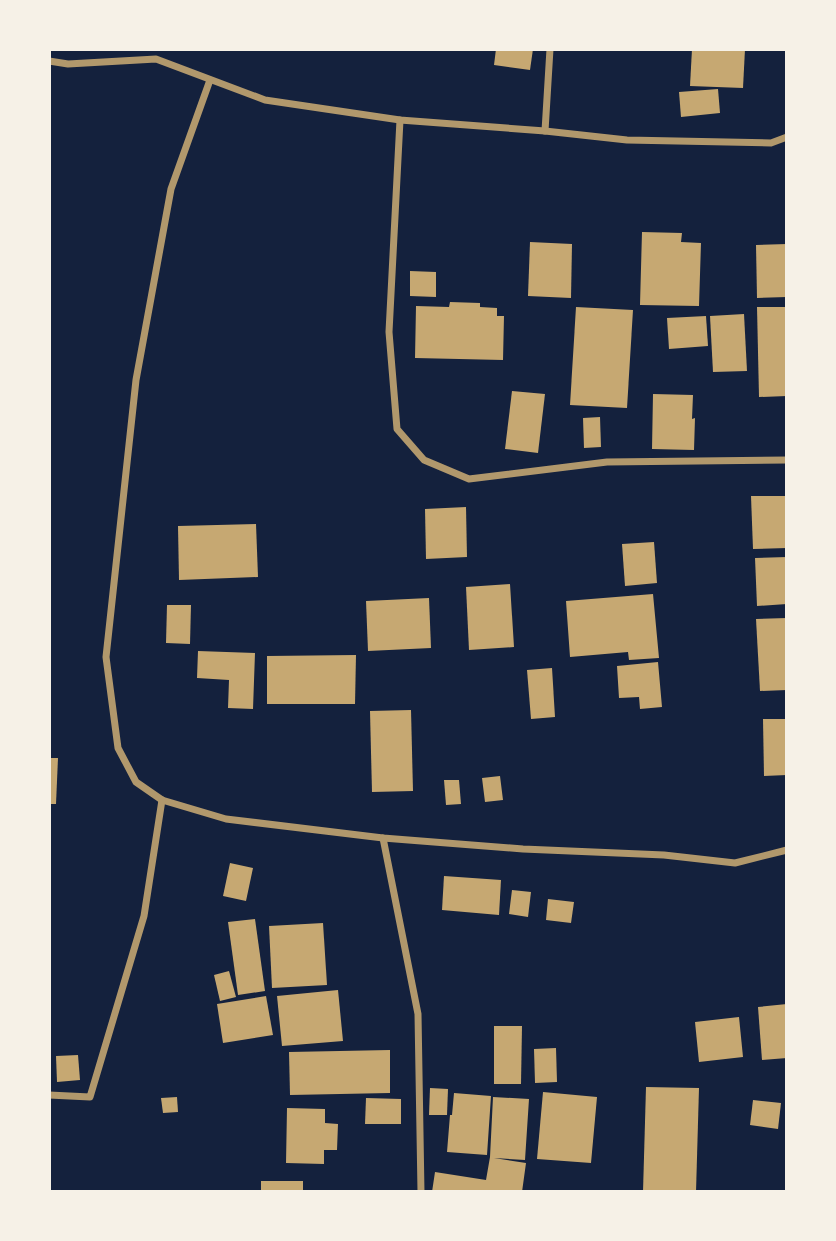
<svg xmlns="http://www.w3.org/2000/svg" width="836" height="1241" font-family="'Fira Sans Condensed',sans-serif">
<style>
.building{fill:#c6a872}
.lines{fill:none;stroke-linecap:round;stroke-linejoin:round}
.minor{stroke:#b1986c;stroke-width:7}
</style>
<rect width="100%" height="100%" fill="#14213d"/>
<g class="building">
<path d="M496,49H533L530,70L494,65Z"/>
<path d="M692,49H745L743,88L690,86Z"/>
<path d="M718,89L720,113L681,117L679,92Z"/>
<path d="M642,232L682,233L681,242L701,243L699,306L640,305Z"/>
<path d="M530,242L572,244L571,298L528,296Z"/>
<path d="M787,244V297L757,298L756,245Z"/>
<path d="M410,271L436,272V297L410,296Z"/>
<path d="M450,302L480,303V307L497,308V316H504L503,360L415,358L416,306L449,307Z"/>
<path d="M576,307L633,310L627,408L570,405Z"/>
<path d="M757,307H787V396L759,397Z"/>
<path d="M744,314L747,371L713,372L710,316Z"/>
<path d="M706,316L708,346L669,349L667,318Z"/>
<path d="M512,391L545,394L538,453L505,449Z"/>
<path d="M653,394L693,395L692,419L695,418L694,450L652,449Z"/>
<path d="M600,417L601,447L584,448L583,418Z"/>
<path d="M751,496H787V548L753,549Z"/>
<path d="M466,507L467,557L426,559L425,509Z"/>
<path d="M256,524L258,577L179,580L178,526Z"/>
<path d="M654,542L657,583L625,586L622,544Z"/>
<path d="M787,557V604L757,606L755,558Z"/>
<path d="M510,584L514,647L469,650L466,587Z"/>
<path d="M653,594L659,658L629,660L628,652L570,657L566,601Z"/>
<path d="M429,598L431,648L368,651L366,601Z"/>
<path d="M167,605H191L190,644L166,643Z"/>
<path d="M787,618V690L760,691L756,619Z"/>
<path d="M198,651L255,653L253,709L228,708L229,680L197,678Z"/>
<path d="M356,655L355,704H267V656Z"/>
<path d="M658,662L662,707L640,709L639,697L619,698L617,666Z"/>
<path d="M552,668L555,717L531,719L527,670Z"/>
<path d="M411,710L413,791L372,792L370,711Z"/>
<path d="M763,719H787V775L764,776Z"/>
<path d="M49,758H58L56,804H49Z"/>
<path d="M500,776L503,800L485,802L482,778Z"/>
<path d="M444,780H459L461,804L446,805Z"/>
<path d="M230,863L253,868L246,901L223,896Z"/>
<path d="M444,876L501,880L499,915L442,910Z"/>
<path d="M512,890L531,892L528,917L509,914Z"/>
<path d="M548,899L574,902L571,923L546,920Z"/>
<path d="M255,919L265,991L238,995L228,922Z"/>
<path d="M323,923L327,985L272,988L269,926Z"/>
<path d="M229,971L236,997L220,1001L214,975Z"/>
<path d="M338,990L343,1041L282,1046L277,996Z"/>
<path d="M266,996L273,1035L223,1043L217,1004Z"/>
<path d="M787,1004V1058L762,1060L758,1007Z"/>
<path d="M739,1017L743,1057L699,1062L695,1022Z"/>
<path d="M494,1026H522L521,1084H494Z"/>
<path d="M556,1048L557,1082L535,1083L534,1049Z"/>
<path d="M390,1050V1093L290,1095L289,1052Z"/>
<path d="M78,1055L80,1080L57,1082L56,1056Z"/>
<path d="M646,1087L699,1088L696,1192H643Z"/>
<path d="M430,1088L448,1089L447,1115H429Z"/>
<path d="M543,1092L597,1097L591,1163L537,1159Z"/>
<path d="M454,1093L491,1096L487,1155L447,1152L450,1115H452Z"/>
<path d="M177,1097L178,1112L163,1113L161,1098Z"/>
<path d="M493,1097L529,1099L525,1160L494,1158L526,1163L522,1192H432L435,1172L486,1180L490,1157Z"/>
<path d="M366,1098L401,1099V1124H365Z"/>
<path d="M753,1100L781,1103L778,1129L750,1125Z"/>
<path d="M287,1108L325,1109V1123L338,1124L337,1150H324V1164L286,1163Z"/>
<rect x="261" y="1181" width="42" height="11"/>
</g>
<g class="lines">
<g class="minor">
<path d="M49,61L68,64L156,59L265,100L400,120L545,131L627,140L771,143L787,137"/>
<path d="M210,80L171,189L136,380L106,657L118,748L136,782L162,800L226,819L383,838L523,849L664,855L735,863L787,850"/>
<path d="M400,120L389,332L397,429L424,460L469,479L607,462L787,460"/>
<path d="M545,131L550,49"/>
<path d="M383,838L418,1014L421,1192"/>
<path d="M49,1095L90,1097L144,916L162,800"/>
</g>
</g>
<rect width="836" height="1241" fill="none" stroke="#f6f1e7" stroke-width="102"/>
</svg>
